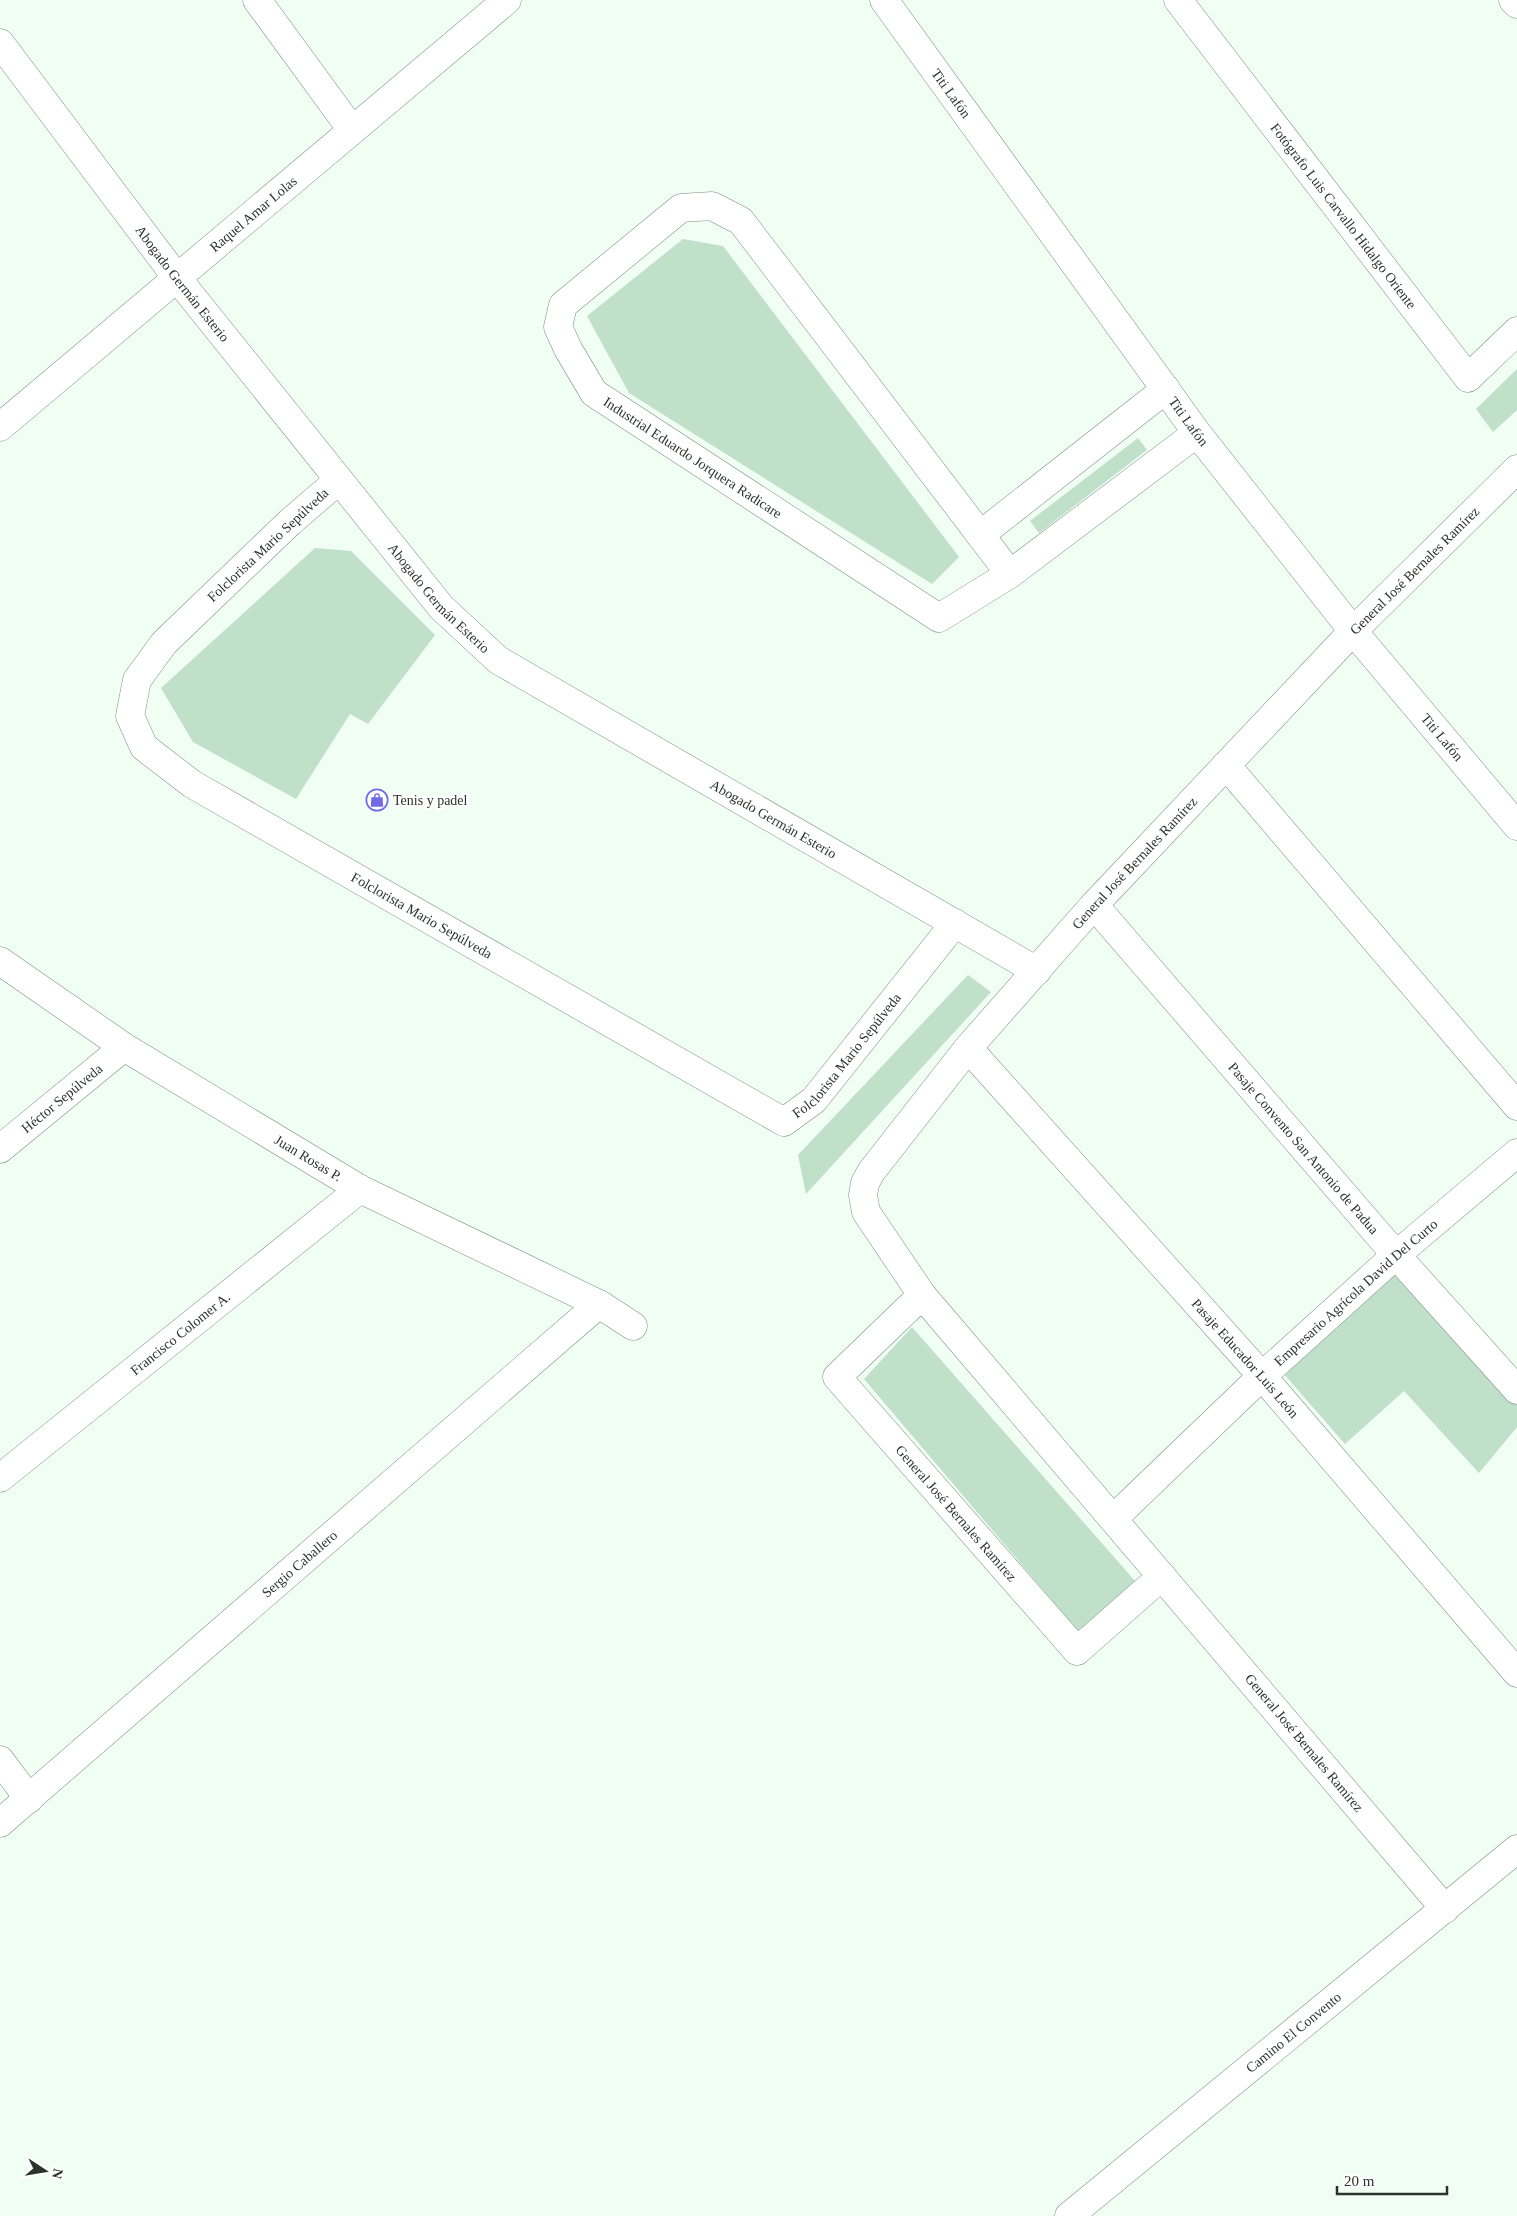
<svg xmlns="http://www.w3.org/2000/svg" width="1517" height="2216" font-family="'Times New Roman',serif">
<style>
.green{fill:#c0e0c9}
.lines{fill:none;stroke-linecap:round;stroke-linejoin:round}
.street-casing{stroke:#7b9081;stroke-width:29}
.secondary-casing{stroke:#7b9081;stroke-width:29}
.street{stroke:#fff;stroke-width:28}
.secondary{stroke:#fff;stroke-width:28}
.labels{text-anchor:middle;dominant-baseline:central;stroke-width:4.5;stroke-linejoin:round;paint-order:stroke}
.street-label{font-size:14px;fill:#2a332d;stroke:#fff}
.poi-label{font-size:14px;fill:#2a332d;stroke:#fff;text-anchor:start}
</style>
<rect width="100%" height="100%" fill="#f0fef4"/>
<g class="green">
<path d="M683,239L723,246L959,557L932,584L629,393L587,316Z"/>
<path d="M1517,369V410L1493,432L1476,409Z"/>
<path d="M1138,438L1147,450L1039,533L1030,521Z"/>
<path d="M315,548L351,551L435,635L368,724L350,714L296,799L193,742L161,688Z"/>
<path d="M968,975L991,992L806,1194L798,1155Z"/>
<path d="M1398,1268L1517,1402V1427L1479,1473L1404,1391L1345,1444L1283,1373Z"/>
<path d="M912,1327L1136,1582L1078,1631L864,1379Z"/>
</g>
<g class="lines">
<g class="street-casing">
<g id="street">
<path d="M257,0L352,130"/>
<path id="s1" d="M884,0L1197,433L1353,631L1517,826"/>
<path id="s2" d="M1178,0L1468,378L1517,331"/>
<path d="M1513,0L1517,4"/>
<path id="s3" d="M0,43L177,278L441,607L498,660L1037,971"/>
<path id="s4" d="M0,427L507,0"/>
<path id="s5" d="M339,480L290,522L164,643L137,680L130,716L144,747L192,784L784,1122L814,1100L955,923"/>
<path d="M980,535L1166,389"/>
<path id="s6" d="M1010,574L741,221L712,206L681,208L563,305L558,327L568,349L594,393L939,618L1010,574L1197,433"/>
<path d="M1226,765L1517,1106"/>
<path id="s7" d="M1094,905L1396,1255L1517,1390"/>
<path id="s8" d="M0,961L124,1047L360,1189L599,1304L633,1326"/>
<path id="s9" d="M968,1048L1262,1376L1517,1673"/>
<path id="s10" d="M0,1149L124,1047"/>
<path id="s11" d="M922,1295L837,1377L1077,1651L1162,1576"/>
<path id="s12" d="M0,1478L360,1189"/>
<path id="s13" d="M1113,1519L1262,1376L1396,1255L1517,1153"/>
<path d="M0,1760L29,1799"/>
<path id="s14" d="M0,1823L599,1304"/>
<path id="s15" d="M1445,1909L922,1295L866,1212L863,1195L865,1183L871,1172L968,1048L1094,905L1353,631L1517,469"/>
</g>
</g>
<g class="secondary-casing">
<g id="secondary">
<path id="s16" d="M1069,2216L1517,1849"/>
</g>
</g>
<use href="#street" class="street"/>
<use href="#secondary" class="secondary"/>
</g>
<defs>
<g id="shop-ring" transform="scale(1.125)"><circle r="9.5" fill="#fff" stroke="#706be5" stroke-width="1.5"/><path d="M-5-2.5h2.3a2.7 3.5 0 0 1 5.4 0H5L5.5 6h-11ZM-1.5-2.5h3a1.5 2.3 0 0 0-3 0Z" fill="#706be5"/></g>
</defs>
<g fill-rule="evenodd">
<use href="#shop-ring" x="377" y="800"/>
</g>
<g class="labels">
<g class="street-label">
<text stroke="none"><textPath href="#s1" startOffset="115">Titi Lafón</textPath></text>
<text stroke="none"><textPath href="#s4" startOffset="331">Raquel Amar Lolas</textPath></text>
<text stroke="none"><textPath href="#s2" startOffset="272">Fotógrafo Luis Carvallo Hidalgo Oriente</textPath></text>
<text stroke="none"><textPath href="#s3" startOffset="302">Abogado Germán Esterio</textPath></text>
<text stroke="none"><textPath href="#s1" startOffset="520">Titi Lafón</textPath></text>
<text stroke="none"><textPath href="#s6" startOffset="876">Industrial Eduardo Jorquera Radicare</textPath></text>
<text transform="translate(268 545) rotate(-43)">Folclorista Mario Sepúlveda</text>
<text stroke="none"><textPath href="#s15" startOffset="1760">General José Bernales Ramírez</textPath></text>
<text stroke="none"><textPath href="#s3" startOffset="708">Abogado Germán Esterio</textPath></text>
<text stroke="none"><textPath href="#s1" startOffset="925">Titi Lafón</textPath></text>
<text stroke="none"><textPath href="#s3" startOffset="1112">Abogado Germán Esterio</textPath></text>
<text stroke="none"><textPath href="#s15" startOffset="1355">General José Bernales Ramírez</textPath></text>
<text stroke="none"><textPath href="#s5" startOffset="681">Folclorista Mario Sepúlveda</textPath></text>
<text stroke="none"><textPath href="#s5" startOffset="1190">Folclorista Mario Sepúlveda</textPath></text>
<text stroke="none"><textPath href="#s10" startOffset="80">Héctor Sepúlveda</textPath></text>
<text stroke="none"><textPath href="#s7" startOffset="321">Pasaje Convento San Antonio de Padua</textPath></text>
<text stroke="none"><textPath href="#s8" startOffset="366">Juan Rosas P.</textPath></text>
<text stroke="none"><textPath href="#s13" startOffset="332">Empresario Agrícola David Del Curto</textPath></text>
<text stroke="none"><textPath href="#s12" startOffset="231">Francisco Colomer A.</textPath></text>
<text stroke="none"><textPath href="#s9" startOffset="416">Pasaje Educador Luis León</textPath></text>
<text stroke="none"><textPath href="#s11" startOffset="299">General José Bernales Ramírez</textPath></text>
<text stroke="none"><textPath href="#s14" startOffset="396">Sergio Caballero</textPath></text>
<text transform="translate(1304 1743) rotate(50)">General José Bernales Ramírez</text>
<text stroke="none"><textPath href="#s16" startOffset="290">Camino El Convento</textPath></text>
</g>
<g class="poi-label">
<text x="393" y="800">Tenis y padel</text>
</g>
</g>
<g transform="translate(45 2171) rotate(102)" stroke="#ffffff" stroke-width="4" paint-order="stroke">
<path d="M0-4L9 19L0 12L-9 19Z" fill="#2a332d"/>
<text y="-8" font-size="14" font-weight="bold" text-anchor="middle" fill="#2a332d">N</text>
</g>
<path d="M1337 2186v8h110v-8" fill="none" stroke="#2a332d" stroke-width="2.5"/>
<text x="1344" y="2186" font-size="15" fill="#2a332d" stroke="#ffffff" stroke-width="4" paint-order="stroke">20 m</text>
</svg>
